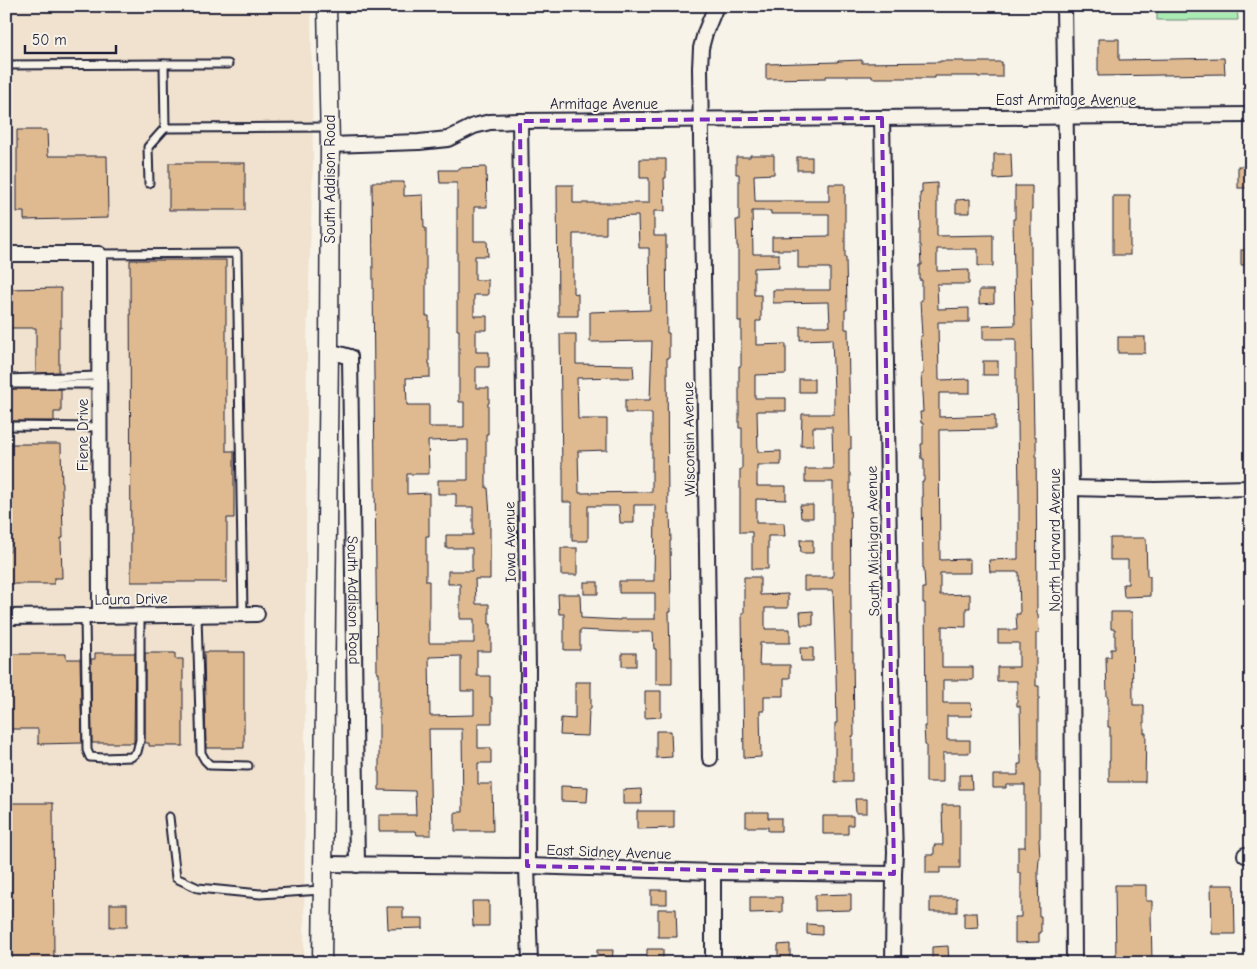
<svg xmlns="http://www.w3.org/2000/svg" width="1257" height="969" font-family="'Comic Neue',sans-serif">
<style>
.built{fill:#f0e2ce}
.green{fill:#aaebb3;stroke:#668677}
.building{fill:#dfba90;stroke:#22223b;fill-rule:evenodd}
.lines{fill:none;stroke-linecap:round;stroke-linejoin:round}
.service-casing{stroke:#22223b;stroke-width:11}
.minor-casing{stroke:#22223b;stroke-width:18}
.tertiary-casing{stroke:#22223b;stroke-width:21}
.service{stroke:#f7f3e8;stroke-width:7}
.minor{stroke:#f7f3e8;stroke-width:14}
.tertiary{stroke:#f7f3e8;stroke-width:18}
.marked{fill:none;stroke:#7b2cbf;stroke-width:4;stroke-dasharray:10 6;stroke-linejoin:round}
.labels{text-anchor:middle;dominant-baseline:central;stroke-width:4;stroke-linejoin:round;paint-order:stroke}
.street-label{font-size:15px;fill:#22223b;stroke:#f7f3e8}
</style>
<rect width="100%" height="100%" fill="#f7f3e8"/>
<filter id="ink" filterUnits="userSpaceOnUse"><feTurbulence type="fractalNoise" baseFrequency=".02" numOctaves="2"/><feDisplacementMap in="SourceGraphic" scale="10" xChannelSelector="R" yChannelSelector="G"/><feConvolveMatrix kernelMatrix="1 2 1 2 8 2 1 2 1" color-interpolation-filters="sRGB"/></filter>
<g filter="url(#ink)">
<path class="built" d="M6,6H311L313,163L307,341L304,963H6Z"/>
<path class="green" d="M1157,6H1237L1238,20H1157Z"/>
<g class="building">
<path d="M1098,39H1119V60L1224,58L1225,74L1098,76Z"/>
<path d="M862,60V63L940,62V61H964V62H1002V77H978V76H935V78H872V76H826V78L766,79V64L838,62V61Z"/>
<path d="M17,130H47L48,156H107L108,218L24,220V212H17Z"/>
<path d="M994,154H1011L1012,178L994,179Z"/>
<path d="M750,155H774V174L754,175L755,201H829V184H845V258H846L847,310H845V329H848L850,437H851V449H849V473H850L851,616H852V652H853L854,736H852V782H835V723H837L836,676L833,590H804V577H833V482H805V469H833L832,427H813V446H801L802,414H834V390L832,339L800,340V326H830L829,302L773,303V290H830V268H798V250H772V237L829,236V214H771V211H752L753,254H779V267L754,268V295H761V321H756V345L786,344V374L755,375V398H786V411H757L758,452L781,451V465H757V486H786V500L756,499V523H784L785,536H768V569H752V532H740V469H742V428H739V366H741V321H738V246H737L736,220H739V174H736V157H750Z"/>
<rect x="797" y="157" width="15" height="13"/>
<path d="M640,159H666V178H664L665,211H654V236H666L667,333H669V358H667L668,514H670L671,541H670L671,612H669L670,657H672V684H656V649H654L653,632H620L580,630V650H564V614H559L558,594H580L581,618L620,620V619H655V593H619V581H654L655,505H634V523H620L619,506H588V541H572V502H563V467H562L560,334H576V364L633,365L634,378H619V377L577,378L578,419H607V450L578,451L579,493L652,492V413H625V400H650L652,341L590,342V312L650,310L649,248H639L638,216L606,217V234H573V293L578,294V316H558L557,185H573V203H649V178H640Z"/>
<rect x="169" y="163" width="76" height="47"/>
<rect x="1238" y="166" width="13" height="22"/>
<path d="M486,167L487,207H474V241H487L488,256H475V280H488V295H474V316H487V330H476V352H489V367H476V388H489V403H488V434H486V488H488L490,515V579H475L476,604H489V624H491V651H477V676H490V697H492V723H478V748H491V763H478V784H492L493,831H455V812H463L462,729H429L431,835H417L416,831H379V815H416L415,791L379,790V673H377L372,182H404V196L423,195L424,228H426V316H429V364H430V377L406,378L407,405H429V427H464V402H459V330H457V183H440L439,170H459V168ZM468,440V480H438V494H456V507H473V535H446V548H472V571H448V584H460V619H474V643H429V581H426V536H429V493L407,494V474H429L428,441ZM461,656V691H474V715L430,716L429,657Z"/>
<path d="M937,183V236L993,235V266H978V249H937V271L969,270V284H937L938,309L969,308V322H938L939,380L970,379V393H939V417L995,415V429L939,430L940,560L970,559V573H940V595L970,594V608H966V627L942,626V667H973V680H943V703H971L972,716H947V740H970V753H943V782H926V745H925L924,726H926L925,603H923V588H925L924,568H923L922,481H924V459H922L921,444H923V423H921L920,412H923L921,374H923L922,350H921L920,336H922L920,301H922V280H920V265H922L921,245H920V230H921L920,192H922V184Z"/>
<path d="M1015,186H1032V210H1031V259L1034,436H1036L1037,614H1038L1039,633H1036V686H1039V699H1038V764H1039V771H1040V838L1039,839L1040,859H1039L1038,872L1039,916H1041V933H1039V942L1015,943V917H1021V873H1018V847H1025V785H1006V788H993V775H1018V764H1021L1020,706H1017V681H997V667H1019V643H998V630H1017L1016,614H1020L1019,572H990L989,560L1018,559V543H1019V495L1018,422H1017L1016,391V339H983V326L1015,325L1013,219H1015Z"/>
<rect x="1113" y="196" width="17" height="59"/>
<path d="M970,199V213H956V200Z"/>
<rect x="1241" y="250" width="10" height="15"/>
<path d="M130,260H226V451H234V518H227V582H131Z"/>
<path d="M61,288V328H59V372L36,373V328H6V289Z"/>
<path d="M979,290H994V303L979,304Z"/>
<rect x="1118" y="337" width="27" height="16"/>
<rect x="983" y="361" width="15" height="14"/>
<rect x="799" y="379" width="15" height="13"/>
<path d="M6,389H61V412H54V421H6Z"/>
<path d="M8,444H61L63,538H61L62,578H54V584H6V552H10Z"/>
<path d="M800,505H813V518H801Z"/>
<path d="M1110,538H1146L1147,576H1150V596L1124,597L1123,584H1128V560H1110Z"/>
<path d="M800,540H813V553H801Z"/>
<rect x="561" y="548" width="16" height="27"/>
<path d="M744,577H760V595L788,594V608H765V629H790V643H760L759,665H790V678H784V696H764V711H760L761,757L744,758L742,613H744Z"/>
<rect x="584" y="582" width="14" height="12"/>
<path d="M813,611V625H801L800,612Z"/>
<path d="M1111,612H1132L1133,705H1144V733H1146L1145,782H1109V761H1110V727H1108V697H1107L1106,657H1111V649H1115V629H1111Z"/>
<path d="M800,648H813V661H801Z"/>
<path d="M204,652H244V748H206Z"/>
<path d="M95,653H135L134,743H92L91,659H95Z"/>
<path d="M145,653H175V659H183V746H149V743H145Z"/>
<rect x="622" y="653" width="14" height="13"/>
<path d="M6,654H66V659H80L82,743L38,744V729H6Z"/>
<path d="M575,682H591V709H589L588,736L560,735L561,718L575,719Z"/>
<path d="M645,691H661V717L645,718Z"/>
<path d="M656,731H671L672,757L656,758Z"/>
<path d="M959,775H971L972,789H959Z"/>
<path d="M561,786L588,787L587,802L561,801Z"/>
<path d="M641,789L642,804H623V790Z"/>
<path d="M855,799H867V813H856Z"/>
<path d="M6,803H53L54,963H6Z"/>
<path d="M942,805H960V868H940V873H926V855H934V845H943Z"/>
<path d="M637,811H674V828L637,829Z"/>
<path d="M746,812H768V818H781V831H768V827H746Z"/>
<path d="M823,816H853V825H848V834H823Z"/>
<path d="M1115,885H1146V901H1152V911H1151L1152,963H1116Z"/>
<path d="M1211,885H1234L1235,934H1212Z"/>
<rect x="651" y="890" width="16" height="14"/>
<path d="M851,894V910L815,911V895Z"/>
<path d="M750,897H782V912L750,913Z"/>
<rect x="930" y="898" width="27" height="14"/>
<path d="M472,901H489V926H473Z"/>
<rect x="110" y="904" width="17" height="23"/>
<path d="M387,907H403V918H423V928L388,929Z"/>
<path d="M658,909H676L677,937H658Z"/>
<path d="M964,913H977L978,927L964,928Z"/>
<path d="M807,924L822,925V935L807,934Z"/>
<path d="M790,944V963H778V945Z"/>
<path d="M948,946L949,963H932V947Z"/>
<path d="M647,949H663V963L647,962Z"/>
<path d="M597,950H613L612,963H597Z"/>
</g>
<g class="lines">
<g class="service-casing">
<g id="service">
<path d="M6,65L164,64"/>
<path d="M165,128L329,127"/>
<path d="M149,183L148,147L165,128L164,64H228"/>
<path d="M99,254L237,253L243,614"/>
<path d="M6,379L99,376"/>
<path d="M6,384H99"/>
<path d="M6,426L99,427"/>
<path d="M197,615L201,753L205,760L210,765L248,766"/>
<path d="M85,616L87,750L90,757L103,758L131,757L137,752L140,740V615"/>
<path d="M169,817L176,878L198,888L260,894L322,890"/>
</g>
</g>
<g class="minor-casing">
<g id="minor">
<path d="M1064,6L1071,488L1074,963"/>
<path d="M882,118L893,793L895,852L894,874L893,963"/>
<path d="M520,121L528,669L527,866L530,963"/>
<path d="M330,145L419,142L448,139L474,126L490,122L520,121L1251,115"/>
<path d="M6,254H99L100,616"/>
<path id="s1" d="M329,351L350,357L357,865"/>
<path d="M1071,488L1155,490L1251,488"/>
<path d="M6,617L257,614"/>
<path d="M710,758L700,68L701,48L705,33L716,6"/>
<path d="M1245,855H1251"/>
<path d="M322,864L527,866L713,872L894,874"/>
<path d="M713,872V963"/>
</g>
</g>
<g class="tertiary-casing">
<path id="tertiary" d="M322,963L329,351L330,145L327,6"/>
</g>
<use href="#service" class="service"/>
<use href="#minor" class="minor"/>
<use href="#tertiary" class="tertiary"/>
</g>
</g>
<path class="marked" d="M882,118L894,874L527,866L520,121Z"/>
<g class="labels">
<g class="street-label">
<text x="1066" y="100">East Armitage Avenue</text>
<text x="604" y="104">Armitage Avenue</text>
<text transform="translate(330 179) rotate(-90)">South Addison Road</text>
<text transform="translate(83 435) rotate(-90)">Fiene Drive</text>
<text transform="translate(689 439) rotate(-91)">Wisconsin Avenue</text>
<text transform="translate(1055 540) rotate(-90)">North Harvard Avenue</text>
<text transform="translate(873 541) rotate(-91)">South Michigan Avenue</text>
<text transform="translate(510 542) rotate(-91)">Iowa Avenue</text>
<text transform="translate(131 599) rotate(-1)">Laura Drive</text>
<text stroke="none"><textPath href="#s1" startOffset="265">South Addison Road</textPath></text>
<text transform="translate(609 852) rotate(2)">East Sidney Avenue</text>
</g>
</g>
<rect width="1257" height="969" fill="none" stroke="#f7f3e8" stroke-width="25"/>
<rect x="12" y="12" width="1232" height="944" fill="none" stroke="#22223b" stroke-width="2" filter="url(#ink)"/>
<path d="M25 45v8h91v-8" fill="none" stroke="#22223b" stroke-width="2.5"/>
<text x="32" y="45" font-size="15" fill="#22223b" stroke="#f7f3e8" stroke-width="4" paint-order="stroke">50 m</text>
</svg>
